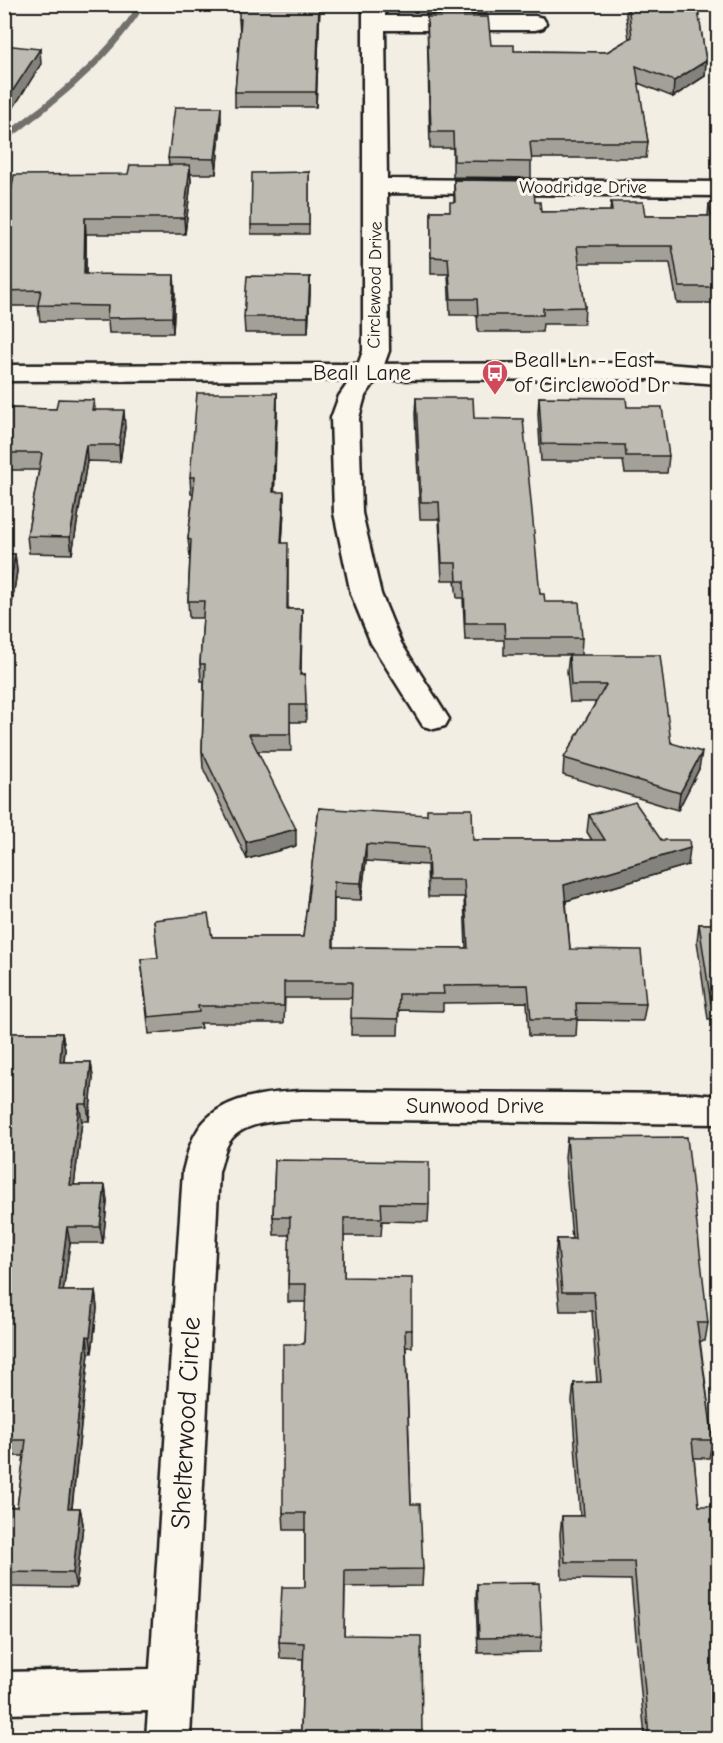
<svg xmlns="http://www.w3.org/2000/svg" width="723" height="1743" font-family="'Comic Neue',sans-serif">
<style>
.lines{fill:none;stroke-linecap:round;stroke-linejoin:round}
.stream{fill:#716f6b;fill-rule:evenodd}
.minor-casing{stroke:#1c1c1c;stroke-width:5}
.tertiary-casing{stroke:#1c1c1c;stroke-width:5}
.minor{fill:#fbf7ec;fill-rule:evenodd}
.tertiary{fill:#fbf7ec;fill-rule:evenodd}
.wall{fill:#a3a098;stroke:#1c1c1c;stroke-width:1.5;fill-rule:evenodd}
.shaded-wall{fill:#84827c;stroke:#1c1c1c;stroke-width:1.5}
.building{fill:#bdbab1;stroke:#1c1c1c;stroke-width:1.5;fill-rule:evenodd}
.labels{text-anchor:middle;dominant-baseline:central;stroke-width:6;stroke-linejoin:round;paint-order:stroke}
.far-street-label{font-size:18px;fill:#1c1c1c;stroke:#fbf7ec}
.poi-label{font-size:22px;fill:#1c1c1c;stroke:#fbf7ec;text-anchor:start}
.street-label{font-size:22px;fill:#1c1c1c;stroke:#fbf7ec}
.near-street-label{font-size:27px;fill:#1c1c1c;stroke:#fbf7ec}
</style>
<rect width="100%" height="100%" fill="#f2eee4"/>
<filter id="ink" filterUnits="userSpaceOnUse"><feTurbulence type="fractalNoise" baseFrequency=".0167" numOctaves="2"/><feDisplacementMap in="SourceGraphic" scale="12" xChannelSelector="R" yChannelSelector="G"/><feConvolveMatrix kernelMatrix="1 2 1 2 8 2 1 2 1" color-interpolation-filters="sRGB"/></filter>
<g filter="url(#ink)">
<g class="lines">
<path class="stream" d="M138,4H146C117,50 80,84 38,117C27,125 16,136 4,141V134C55,96 104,59 138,4Z"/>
<g class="minor-casing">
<g id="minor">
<path d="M363,4H385V16H535L543,18L546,23L543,28L535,30H385L387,179L718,182V196L387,193L389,351L381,373L365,396L359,418L362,513L381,594L401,643L449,719L445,726L434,729L423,726L371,643L351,594L334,513L331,418L339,396L355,373L363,351Z"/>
<path d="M301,1091L695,1094L718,1096V1124L301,1119C276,1121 237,1121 226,1148C223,1155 222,1164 219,1171L190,1738H146L148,1711L4,1714V1672L150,1669L183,1171C187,1156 190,1141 199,1128C221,1096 266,1093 301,1091Z"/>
</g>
</g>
<g class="tertiary-casing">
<path id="tertiary" d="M654,363L718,368V384L654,379L4,381V365Z"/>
</g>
<use href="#minor" class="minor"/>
<use href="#tertiary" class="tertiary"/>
</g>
<g class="wall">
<rect x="4" y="4" width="35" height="3"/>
<path d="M320,4L316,107H235V92L240,34L239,19Z"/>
<path d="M426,4H487L486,14H426Z"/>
<path d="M623,4H697L706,61L705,76L673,97L638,83L648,142L646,158H531V178L453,177V148H430L427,17L491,45L514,51L607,52L629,39L626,15L627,6Z"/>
<path d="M221,123L216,174H190L191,181L185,234H86V274L175,291L173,333H109L108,321H40L38,306H4V232L169,165L168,158Z"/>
<path d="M309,172V234H251V225Z"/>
<path d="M454,180L535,202L541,212L610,211L611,202L645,216H708L709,204H718V303H677L670,263H579L585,307L584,324H543L542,332H478L477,315H450L448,274H431V211H450L454,202Z"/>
<path d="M310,277V293L308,333H245L244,317Z"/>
<path d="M277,393V410L274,492L284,509L282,543L288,560V609H302L301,675L305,674L306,722H290L291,751H258L296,846L247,859L203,768L202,751L204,681H201L200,664L203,618H189L188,601L190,556L188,539L193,494H191L190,477Z"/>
<path d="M539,397L627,407L669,456L667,473H625L623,461H541L538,414Z"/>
<path d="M416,398L474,418L540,594L545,602L582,638L581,655L699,769L678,810L563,775L564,758L596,702H570L567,672L569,655H504V640H465L463,598H457L455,580H442L439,519H420L415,414Z"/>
<path d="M94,400L95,410L125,427L120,462L87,461L72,554L29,553L27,536L39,470H4V408L56,409Z"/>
<path d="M4,554H15L17,571L10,617H4Z"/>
<path d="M319,808L473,840H592L587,832L589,815L661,840L688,865L566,901L570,949L646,1004L643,1021L577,1020L576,1036H529L527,1002L443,1003V1011L399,1010L398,1035H351L352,998H285L284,1023H200L201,1028L149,1034L141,959L158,958L154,920L212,937H303ZM366,861L427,865L428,897H464L466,948L334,947V899L361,900Z"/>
<path d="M699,924H718V1019H708L697,941Z"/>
<path d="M4,1033H62L65,1049L64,1062H91L93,1078L89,1121H82L74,1185H105L107,1202L103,1243H70L63,1291H95L97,1308L92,1353H89L72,1508H80L83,1524L76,1588L4,1587V1507H17L24,1456H4Z"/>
<path d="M567,1138L708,1323L705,1341H700L713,1440L709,1458H694L718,1738H645L631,1580L562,1579L560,1534L562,1516H580L572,1401L574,1383L597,1382L592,1311H560L555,1258L557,1239H572L565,1157Z"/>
<path d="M275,1160L429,1204L428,1222L382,1221L381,1236H344V1277L412,1330V1347H406L411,1504L423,1569L422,1586L345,1587L344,1635L301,1730L303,1659L280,1658L279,1642L305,1587V1530H284L283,1513L304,1344L306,1302H288V1284L290,1235H274L273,1217Z"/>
<path d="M477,1584L542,1637L540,1652L478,1653L476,1599Z"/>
</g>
<g class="shaded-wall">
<path d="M319,4H320L316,107V92Z"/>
<path d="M40,49L41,64L14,107L4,110V94Z"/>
<path d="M706,61L705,76L673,97L674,81Z"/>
<path d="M221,107V123L216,174L215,159Z"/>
<path d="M190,165L191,181L185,234L184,218Z"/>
<path d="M85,218L86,234V289L84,274Z"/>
<path d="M174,275L175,291L173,333L172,317Z"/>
<path d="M310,277V293L308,333V317Z"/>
<path d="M277,393V410L274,509L273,492Z"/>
<path d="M124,410L125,427L120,462L119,445Z"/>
<path d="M86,445L87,461L72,554L70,537Z"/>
<path d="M284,492V509L281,560V543Z"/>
<path d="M15,554L17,571L10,617L8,600Z"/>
<path d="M302,609V626L300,692V675Z"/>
<path d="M702,752L699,769L678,810L680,793Z"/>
<path d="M296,829V846L247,859L246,842Z"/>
<path d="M366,844V861L361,900V883Z"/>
<path d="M690,848L688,865L562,902L564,885Z"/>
<path d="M62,1033L65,1049L62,1079L60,1062Z"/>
<path d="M91,1062L93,1078L89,1121L87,1104Z"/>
<path d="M79,1104L82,1121L72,1202L70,1185Z"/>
<path d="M105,1185L107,1202L103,1243L100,1227Z"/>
<path d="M67,1227L70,1243L61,1307L59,1291Z"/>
<path d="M95,1291L97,1308L92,1353L90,1337Z"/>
<path d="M87,1336L89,1353L70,1524L68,1508Z"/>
<path d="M80,1508L83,1524L76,1588L73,1573Z"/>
</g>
<g class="building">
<path d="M239,4H319L316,92H235L241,19H239Z"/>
<path d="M628,4H697L706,61L674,81L636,66L648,142H530L532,162L454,161L453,132H431L427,17H488L491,45H514V51L607,52L632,37Z"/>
<path d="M4,45L40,49L12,92L4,94Z"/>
<path d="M175,107H221L215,159L168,158Z"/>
<path d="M130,165H190L184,218H85L84,274L174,275L172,317L107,318L108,306L38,305L41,290L4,291V232L14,175L128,174Z"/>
<path d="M309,172V225H251L252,173Z"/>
<path d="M454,180L533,181L535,202H540L541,212L612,211L611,202H643L645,216H711L709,204H718V287H679L672,246H577L585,307L543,308V315H478L477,299H451L448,258L431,257V211H450V202H455Z"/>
<path d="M247,276L310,277L308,317H244Z"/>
<path d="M197,393H277L273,492H284L281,543H288L287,609H302L300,675L305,674L306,705H290V734H249L296,829L246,842L202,751L205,664H200L204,601H188L191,540L188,539L195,477H190Z"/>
<path d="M539,397L626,398L627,407H662L669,456H626L625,445L542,444Z"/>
<path d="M416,398H473L474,418L523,419L540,594H544L545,602H579L582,638H505L504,623H465L464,581H457L456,563H442L439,502H421Z"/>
<path d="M58,399L94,400L92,410H124L119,445H86L70,537L27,536L42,453H4V408L56,409Z"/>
<path d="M4,554H15L8,600H4Z"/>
<path d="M569,655H660L671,743L702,752L680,793L564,758L606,685H571Z"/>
<path d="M635,802L661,840H689L690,848L564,885L570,949L641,950L646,1004L576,1003L577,1019H531L528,985L443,986L444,994H399L398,1019L351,1018L352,982H284V1006H198L199,1012L148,1017L141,959L158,958L154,920L208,914L212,937H303L319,808L427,815V809H472L473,840H605L589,815ZM366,844L428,848L429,880H464L468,948L333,947L334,882L361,883Z"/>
<path d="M699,924H718V1003H711Z"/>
<path d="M4,1033H62L60,1062H91L87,1104H79L70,1185H105L100,1227H67L59,1291H95L90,1337L87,1336L68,1508H80L73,1573L4,1572V1507H17L26,1440H4Z"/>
<path d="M687,1137L708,1323H697L713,1440H692L699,1506H718V1738H649L634,1562H565L562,1516H584L574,1383L601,1382L594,1292H562L557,1239H575L567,1138Z"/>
<path d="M275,1160L429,1162V1204L381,1203L382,1218H344V1277L412,1278V1330H405L411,1504H420L423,1569L345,1570L344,1635L421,1636L422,1738H278V1730H301L304,1643L279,1642L282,1587H305V1513H283V1344H304L306,1284H288L290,1217H273Z"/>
<path d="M539,1583L542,1637L479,1638L477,1584Z"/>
</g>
</g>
<defs>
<g id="bus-pin" transform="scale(1.35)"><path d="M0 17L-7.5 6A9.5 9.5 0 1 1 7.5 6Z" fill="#d1495b" stroke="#fbf7ec"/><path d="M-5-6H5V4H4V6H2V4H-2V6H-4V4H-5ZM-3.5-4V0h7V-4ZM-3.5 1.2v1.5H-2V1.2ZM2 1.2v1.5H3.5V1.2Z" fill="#fff"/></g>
</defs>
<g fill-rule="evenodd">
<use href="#bus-pin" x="495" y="373"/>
</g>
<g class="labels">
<g class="far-street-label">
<text x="583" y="187">Woodridge Drive</text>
<text transform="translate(375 285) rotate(-89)">Circlewood Drive</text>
</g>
<g class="poi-label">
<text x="514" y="360">Beall Ln - East<tspan x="514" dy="25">of Circlewood Dr</tspan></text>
</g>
<g class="street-label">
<text x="362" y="373">Beall Lane</text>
<text x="475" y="1106">Sunwood Drive</text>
</g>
<g class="near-street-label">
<text transform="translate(186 1423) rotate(-87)">Shelterwood Circle</text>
</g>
</g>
<rect width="723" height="1743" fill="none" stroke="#fbf7ec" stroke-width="24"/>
<rect x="12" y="12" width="699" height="1719" fill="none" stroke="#1c1c1c" stroke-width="2" filter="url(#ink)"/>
</svg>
